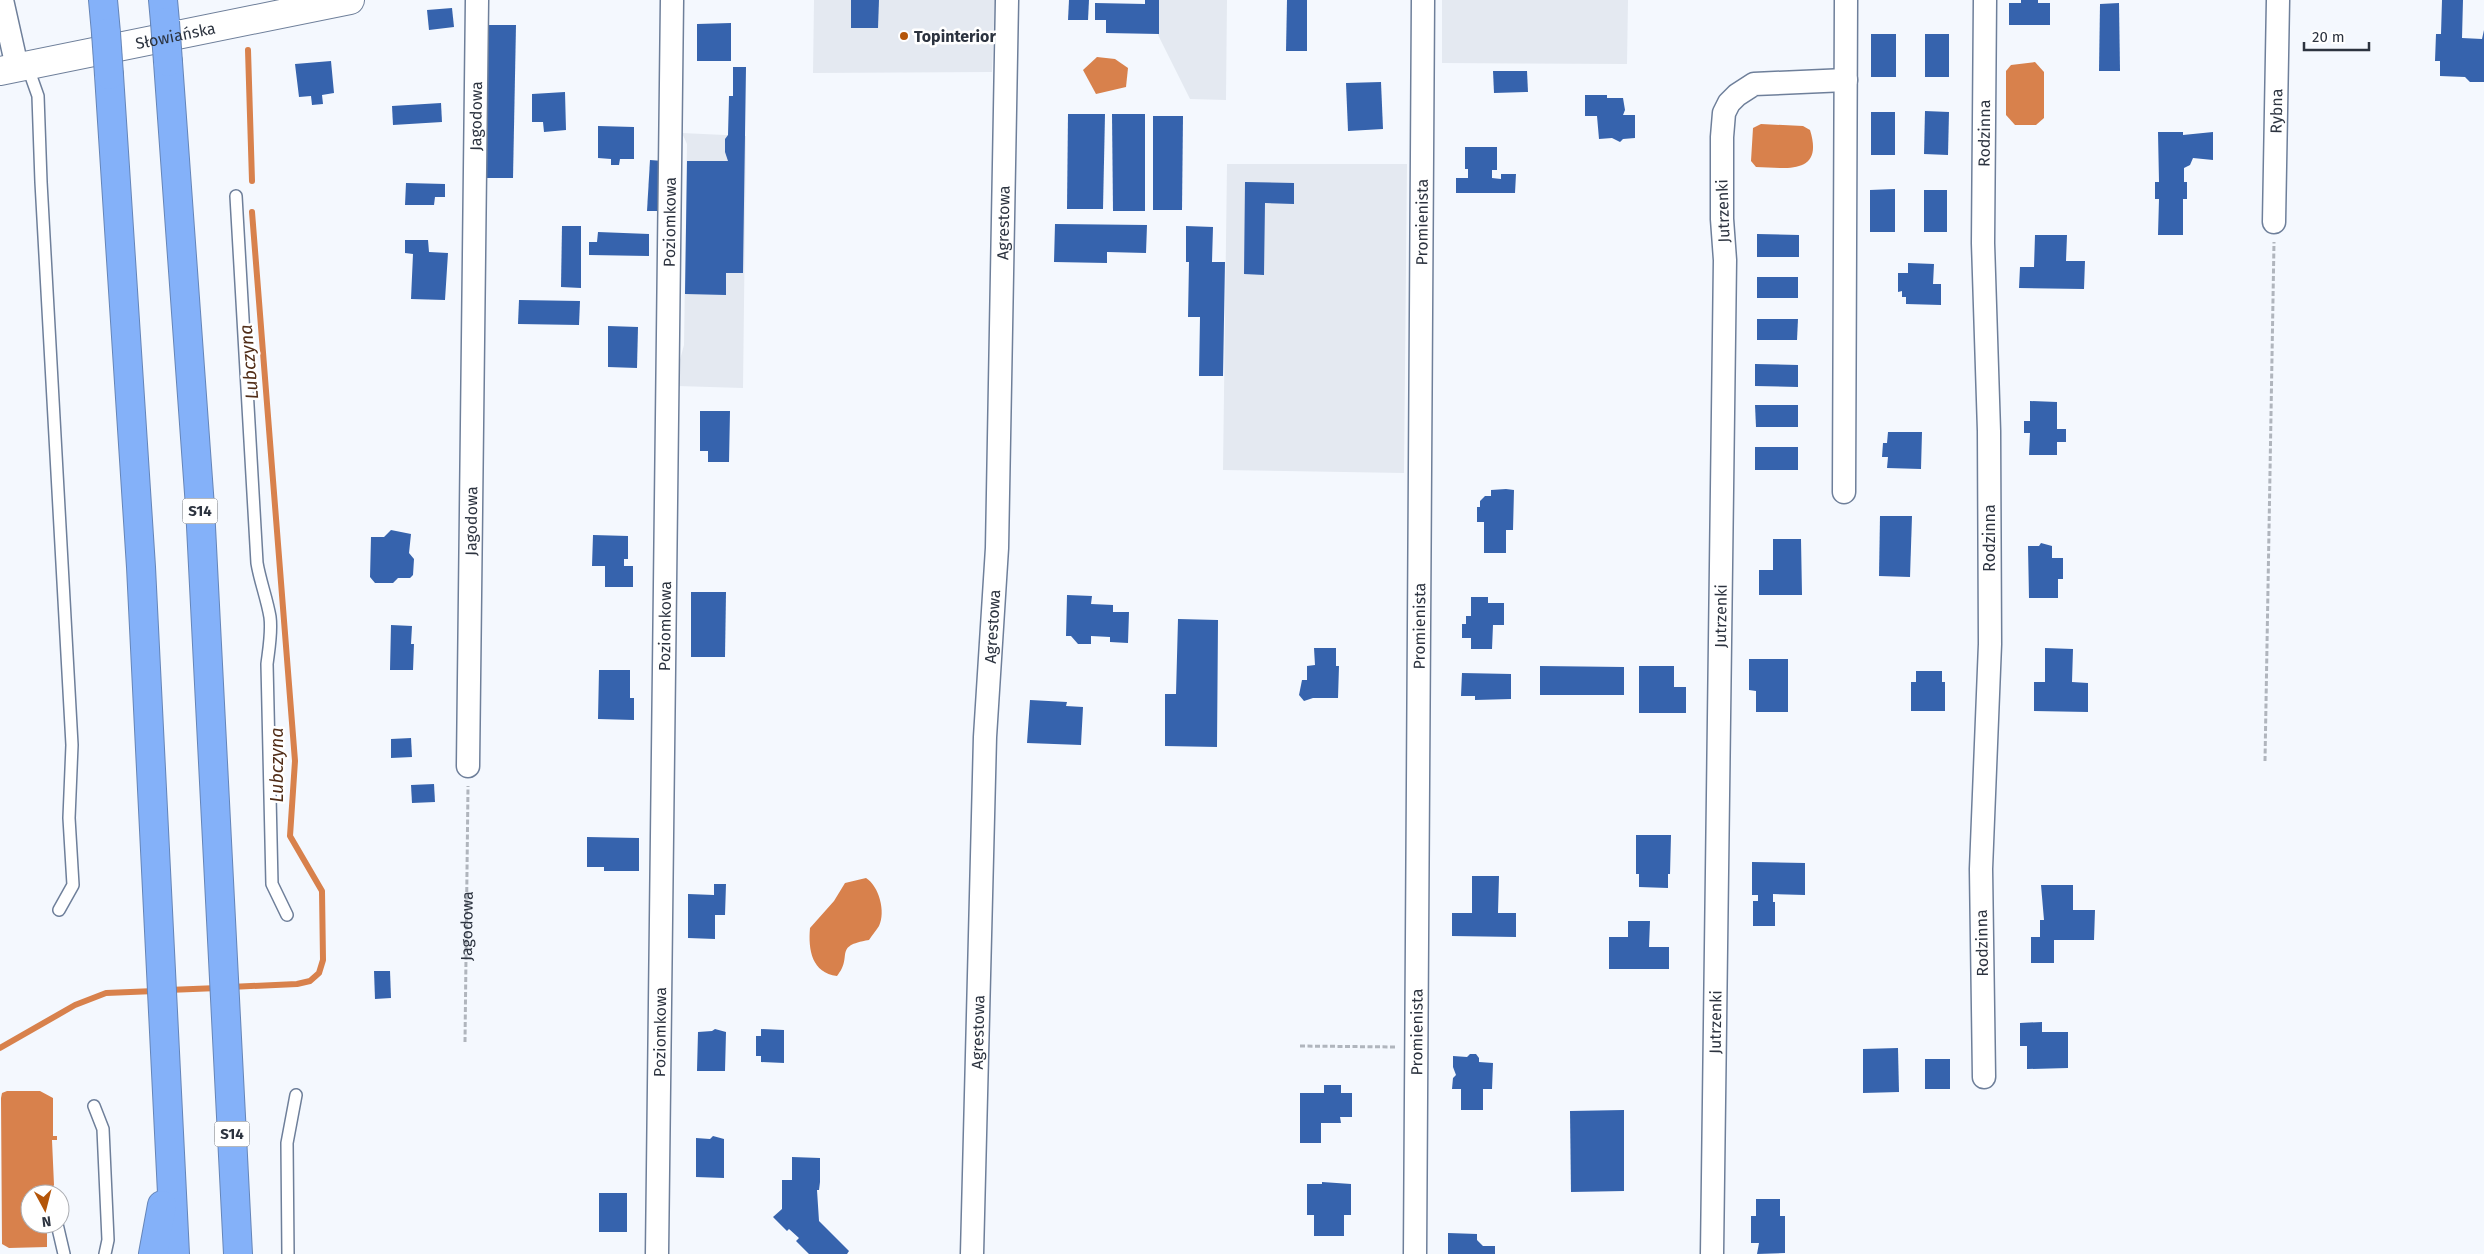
<svg xmlns="http://www.w3.org/2000/svg" width="2484" height="1254" font-family="'Fira Sans',sans-serif">
<style>
.built{fill:#e4e9f1}
.water{fill:#d8814c}
.lines{fill:none;stroke-linecap:round;stroke-linejoin:round}
.stream{stroke:#d8814c;stroke-width:6}
.building{fill:#3663ad}
.service-casing{stroke:#6e7f9a;stroke-width:14}
.minor-casing{stroke:#6e7f9a;stroke-width:25}
.tertiary-casing{stroke:#6e7f9a;stroke-width:30}
.motorway-casing{stroke:#6585b8;stroke-width:30}
.path{stroke:#b0b5bd;stroke-width:3;stroke-dasharray:5 2.5;stroke-linecap:butt}
.service{stroke:#fff;stroke-width:11}
.minor{stroke:#fff;stroke-width:22}
.tertiary{stroke:#fff;stroke-width:28}
.motorway{stroke:#84b1f9;stroke-width:28}
.motorway-bridge-casing{stroke:#6585b8;stroke-width:30;stroke-linecap:butt}
.motorway-bridge{stroke:#84b1f9;stroke-width:28}
.poi-dot{fill:#b45509;stroke:#fff;stroke-width:2}
.labels{text-anchor:middle;dominant-baseline:central;stroke-width:5;stroke-linejoin:round;paint-order:stroke}
.shield{fill:#fff;stroke:#6b7079;stroke-width:1}
.shield-label{font-size:15px;font-weight:bold;fill:#2c333f}
.street-label{font-size:16px;fill:#2c333f;stroke:#fff}
.poi-label{font-size:16px;font-weight:bold;fill:#2c333f;stroke:#fff;text-anchor:start}
.water-label{font-size:18px;font-style:italic;fill:#512d17;stroke:#fff}
</style>
<rect width="100%" height="100%" fill="#f4f8fe"/>
<g class="built">
<path d="M814,0H995L992,72L813,73Z"/>
<path d="M1159,0H1227L1226,100L1190,99L1158,35Z"/>
<path d="M1442,0H1628L1627,64L1442,63Z"/>
<path d="M682,133L746,136L743,388L677,386L678,367L684,345L687,144Z"/>
<path d="M1227,164H1407L1404,473L1223,470Z"/>
</g>
<g class="water">
<path d="M1097,57L1115,59L1128,68L1126,87L1096,94L1083,70Z"/>
<path d="M2035,62L2044,72V118L2036,125H2015L2006,115V71L2011,65Z"/>
<path d="M1761,124L1803,126L1810,130C1824,175 1787,168 1756,167L1751,161L1753,128Z"/>
<path d="M866,878C879,886 886,912 879,926C876,931 872,935 869,940C832,946 854,956 837,976C812,973 808,950 810,928L834,901L845,883Z"/>
<path d="M7,1091H40L53,1098V1136H57V1140H52L54,1185L48,1194H30V1224H47V1247L9,1248L2,1244L1,1098L2,1093Z"/>
</g>
<g class="lines">
<g class="stream">
<path d="M248,50L252,181"/>
<path d="M230,987L297,984L310,981L319,973L323,960L322,891L290,836L295,761L252,212"/>
<path d="M168,990L218,988"/>
<path d="M0,1048L75,1005L106,993L155,991"/>
</g>
</g>
<g class="building">
<path d="M851,0H879L878,28H851Z"/>
<path d="M1069,0H1089L1088,20H1068Z"/>
<path d="M1145,0H1159V34L1106,33V20H1095V3L1145,4Z"/>
<path d="M1287,0H1307V51H1286Z"/>
<path d="M2021,0H2038V3H2050V25H2009V3H2021Z"/>
<path d="M2442,0H2463L2462,38L2482,39L2484,30V82H2470L2465,77L2440,76V61H2435L2436,34H2441Z"/>
<path d="M2119,3L2120,71H2099L2100,4Z"/>
<path d="M452,8L454,27L429,30L427,10Z"/>
<path d="M731,23V61H697V24Z"/>
<path d="M487,25H516L513,178H484Z"/>
<rect x="1871" y="34" width="25" height="43"/>
<rect x="1925" y="34" width="24" height="43"/>
<path d="M331,61L334,93L322,95L323,104L312,105L311,96L299,97L295,64Z"/>
<path d="M733,67H746L743,273H726V295L685,294L687,161H728L725,152V139L728,135L729,96H733Z"/>
<path d="M1493,71H1527L1528,92L1494,93Z"/>
<path d="M1381,82L1383,129L1348,131L1346,83Z"/>
<path d="M565,92L566,130L544,132L543,122H532V94Z"/>
<path d="M1585,95H1607V98H1623L1625,110L1623,115H1635V138L1623,139L1620,142L1612,138L1599,139L1597,116H1585Z"/>
<path d="M441,103L442,122L393,125L392,106Z"/>
<path d="M1925,111L1949,112L1948,155L1924,154Z"/>
<rect x="1871" y="112" width="24" height="43"/>
<path d="M1068,114H1105L1103,209H1067Z"/>
<path d="M1112,114H1145V211H1113Z"/>
<path d="M1153,116H1183L1182,210H1153Z"/>
<path d="M598,126L634,127V159H620L619,165H611V159L598,158Z"/>
<path d="M2158,132H2183V135L2213,132V160L2193,158L2190,165L2184,168V182H2187V199H2183V235H2158L2159,199H2155V182H2159Z"/>
<path d="M1465,147H1497V170H1492V178L1501,179V174H1516L1515,193H1456V178H1468V169H1465Z"/>
<path d="M650,160L663,161L664,211H647Z"/>
<path d="M1245,182L1294,183V204L1265,203L1264,275L1244,274Z"/>
<path d="M406,183L445,184V197H435L434,205H405Z"/>
<path d="M1895,189V232H1870V190Z"/>
<rect x="1924" y="190" width="23" height="42"/>
<path d="M1055,224L1147,225L1146,253L1107,252V263L1054,262Z"/>
<path d="M562,226H581V288L561,287Z"/>
<path d="M1186,226L1213,227L1212,262H1225L1223,376H1199L1200,317H1188L1189,262H1186Z"/>
<path d="M598,232L649,234V256L589,255V242H597Z"/>
<path d="M1757,234L1799,235V257H1757Z"/>
<path d="M2035,235H2067L2066,261H2085L2084,289L2019,288L2020,267H2034Z"/>
<path d="M405,240H428L429,252L448,253L445,300L411,299L413,254L405,253Z"/>
<path d="M1908,263L1934,264L1933,284H1941V305L1906,304V297H1902V291L1898,292V273H1908Z"/>
<rect x="1757" y="277" width="41" height="21"/>
<path d="M519,300L580,301L579,325L518,324Z"/>
<path d="M1757,319H1798L1797,340H1757Z"/>
<path d="M608,326L638,327L637,368L608,367Z"/>
<path d="M1755,364L1798,365V387L1755,386Z"/>
<path d="M2030,401L2057,402V429H2066V442H2057V455H2029L2030,433H2024V421H2030Z"/>
<path d="M1755,405H1798V427H1756Z"/>
<path d="M700,411H730L729,462H708V451H700Z"/>
<path d="M1888,432H1922L1921,469L1887,468L1888,457H1882L1883,443H1887Z"/>
<rect x="1755" y="447" width="43" height="23"/>
<path d="M1506,489L1514,490L1513,530H1506V553H1484V522H1477V507H1480V501L1485,496H1491V490Z"/>
<path d="M1880,516H1912L1910,577L1879,576Z"/>
<path d="M391,530L411,534L409,553L414,559L413,575L410,578H398L393,583H375L370,577L371,537H384Z"/>
<path d="M593,535L628,536V559H624V566H633V587H605V566H592Z"/>
<path d="M1773,539H1801L1802,595H1759V570H1773Z"/>
<path d="M2041,543L2052,546V558H2063V579H2058V598H2029L2028,546H2039Z"/>
<path d="M691,592H726L725,657H691Z"/>
<path d="M1067,595L1092,596L1091,604L1113,605V612H1129L1128,643L1110,642V637L1091,636V644H1078L1071,636H1066Z"/>
<path d="M1471,597H1488V603H1504V625H1493L1492,649H1471V638H1462V624H1466V616H1471Z"/>
<path d="M1178,619L1218,620L1217,747L1165,746V694H1176Z"/>
<path d="M391,625L412,626L411,644H414L413,670H390Z"/>
<path d="M1314,648H1336V666H1339L1338,698H1313L1304,701L1299,695L1302,680H1307V666L1315,665Z"/>
<path d="M2045,648L2073,649L2072,682L2088,683V712L2034,711V682H2045Z"/>
<path d="M1749,659H1788V712H1756V691L1749,690Z"/>
<path d="M1540,666L1624,667V695H1540Z"/>
<path d="M1639,666H1674V687H1686V713H1639Z"/>
<path d="M599,670H630V698H634V720L598,719Z"/>
<path d="M1916,671H1942V682H1945V711H1911V682H1916Z"/>
<path d="M1462,673L1511,674V699L1475,700V696H1461Z"/>
<path d="M1030,700L1067,702L1066,706L1083,707L1081,745L1027,743Z"/>
<path d="M411,738L412,757L391,758V739Z"/>
<path d="M434,784L435,802L412,803L411,785Z"/>
<path d="M1636,835H1671L1670,874H1668V888L1639,887V874H1636Z"/>
<path d="M587,837L639,838V871H604V867H587Z"/>
<path d="M1752,862L1805,863V895L1773,894V902H1775V926H1753V901H1758V895H1752Z"/>
<path d="M1472,876H1499L1498,913H1516V937L1452,936V913H1472Z"/>
<path d="M714,884H726L725,915H715V939L688,938V894L714,895Z"/>
<path d="M2041,885H2073V910H2095L2094,940H2054V963H2031V937H2040V920H2044Z"/>
<path d="M1628,921H1650L1649,947H1669V969H1609V937H1628Z"/>
<path d="M374,971H390L391,998L375,999Z"/>
<path d="M2042,1022V1032H2068V1068L2027,1069V1046H2020V1023Z"/>
<path d="M715,1029L726,1032L725,1071H697L698,1032L712,1031Z"/>
<path d="M761,1029L784,1030V1063L761,1062V1056H756V1036H761Z"/>
<path d="M1898,1048L1899,1092L1863,1093V1049Z"/>
<path d="M1470,1054H1476L1479,1058V1062L1493,1063L1492,1089H1483V1110H1461V1089H1452L1453,1078L1456,1075L1453,1067V1056L1467,1057Z"/>
<rect x="1925" y="1059" width="25" height="30"/>
<path d="M1324,1085H1341V1093H1352V1117H1340L1341,1123H1321V1143H1300V1093H1324Z"/>
<path d="M1624,1110V1191L1571,1192L1570,1111Z"/>
<path d="M713,1136L724,1139V1178L696,1177V1138L710,1139Z"/>
<path d="M792,1157L820,1158V1182L819,1190H817L819,1221L849,1251L847,1254H809L796,1241L799,1238L789,1229L787,1231L773,1217L782,1209V1180H792Z"/>
<path d="M1322,1182L1351,1184V1215H1344V1236H1314V1215H1307V1184H1322Z"/>
<rect x="599" y="1193" width="28" height="39"/>
<path d="M1756,1199H1780V1216H1785V1253L1757,1254L1759,1243H1751V1216H1756Z"/>
<path d="M1448,1233L1477,1234V1240L1483,1246H1495V1254H1448Z"/>
</g>
<g class="lines">
<g class="service-casing">
<g id="service">
<path d="M27,65L38,96L41,182L72,745L69,818L73,885L59,910"/>
<path d="M236,196L257,563C260,581 267,599 270,617C272,632 269,648 267,664L272,884L287,915"/>
<path d="M94,1106L103,1129L108,1240L105,1254"/>
<path d="M57,1224L64,1254"/>
<path d="M288,1254L287,1143L296,1095"/>
</g>
</g>
<g class="minor-casing">
<g id="minor">
<path d="M2,0L17,67"/>
<path id="s2" d="M2274,222L2278,0"/>
<path d="M1844,492L1846,0"/>
<path id="s3" d="M468,766L477,0"/>
<path id="s4" d="M1984,1077L1981,869L1990,644L1989,431L1983,243L1985,0"/>
<path id="s5" d="M657,1254L672,0"/>
<path id="s6" d="M972,1254L985,737L997,548L1007,0"/>
<path id="s7" d="M1415,1254L1423,0"/>
<path id="s8" d="M1712,1254L1725,260L1722,219V137L1724,113L1729,103L1737,95L1754,84L1846,80"/>
</g>
</g>
<g class="tertiary-casing">
<g id="tertiary">
<path id="s9" d="M0,71L350,0"/>
</g>
</g>
<g class="motorway-casing">
<g id="motorway">
<path d="M103,0L106,33"/>
<path d="M163,0L165,22"/>
<path d="M168,62L200,507L238,1254"/>
<path d="M109,75L141,567L175,1254"/>
<path d="M153,1254L162,1205"/>
</g>
</g>
<g class="path">
<path d="M2265,761L2274,242"/>
<path id="s1" d="M465,1042L468,786"/>
<path d="M1300,1046L1395,1047"/>
</g>
<use href="#service" class="service"/>
<use href="#minor" class="minor"/>
<use href="#tertiary" class="tertiary"/>
<use href="#motorway" class="motorway"/>
<g class="motorway-bridge-casing">
<g id="motorway-bridge">
<path d="M165,22L168,62"/>
<path d="M106,33L109,75"/>
</g>
</g>
<use href="#motorway-bridge" class="motorway-bridge"/>
</g>
<circle class="poi-dot" cx="904" cy="36" r="5"/>
<g class="labels">
<g class="shield">
<rect x="182.5" y="498.5" width="35" height="25" rx="4"/>
<rect x="214.5" y="1121.5" width="35" height="25" rx="4"/>
</g>
<g class="shield-label">
<text x="200" y="511">S14</text>
<text x="232" y="1134">S14</text>
</g>
<g class="street-label">
<text stroke="none"><textPath href="#s9" startOffset="179">Słowiańska</textPath></text>
<text stroke="none"><textPath href="#s2" startOffset="111">Rybna</textPath></text>
<text stroke="none"><textPath href="#s3" startOffset="650">Jagodowa</textPath></text>
<text stroke="none"><textPath href="#s4" startOffset="944">Rodzinna</textPath></text>
<text transform="translate(1723 211) rotate(-92)">Jutrzenki</text>
<text stroke="none"><textPath href="#s5" startOffset="1032">Poziomkowa</textPath></text>
<text stroke="none"><textPath href="#s6" startOffset="1032">Agrestowa</textPath></text>
<text stroke="none"><textPath href="#s7" startOffset="1032">Promienista</textPath></text>
<text stroke="none"><textPath href="#s3" startOffset="245">Jagodowa</textPath></text>
<text transform="translate(1989 538) rotate(-90)">Rodzinna</text>
<text stroke="none"><textPath href="#s8" startOffset="638">Jutrzenki</textPath></text>
<text stroke="none"><textPath href="#s5" startOffset="628">Poziomkowa</textPath></text>
<text stroke="none"><textPath href="#s6" startOffset="628">Agrestowa</textPath></text>
<text stroke="none"><textPath href="#s7" startOffset="628">Promienista</textPath></text>
<text stroke="none"><textPath href="#s1" startOffset="116">Jagodowa</textPath></text>
<text transform="translate(1982 943) rotate(-91)">Rodzinna</text>
<text stroke="none"><textPath href="#s8" startOffset="232">Jutrzenki</textPath></text>
<text stroke="none"><textPath href="#s5" startOffset="222">Poziomkowa</textPath></text>
<text stroke="none"><textPath href="#s6" startOffset="222">Agrestowa</textPath></text>
<text stroke="none"><textPath href="#s7" startOffset="222">Promienista</textPath></text>
</g>
<g class="poi-label">
<text x="914" y="36">Topinterior</text>
</g>
<g class="water-label">
<text transform="translate(249 362) rotate(-95)">Lubczyna</text>
<text transform="translate(277 765) rotate(-90)">Lubczyna</text>
</g>
</g>
<g transform="translate(45 1209) rotate(173)"><circle r="24" fill="#ffffff" stroke="#abadb2"/>
<path d="M0-4L9 19L0 12L-9 19Z" fill="#b45509"/>
<text y="-8" font-size="14" font-weight="bold" text-anchor="middle" fill="#2c333f">N</text>
</g>
<path d="M2304 42v8h65v-8" fill="none" stroke="#2c333f" stroke-width="2.5"/>
<text x="2312" y="42" font-size="15" fill="#2c333f" stroke="#ffffff" stroke-width="4" paint-order="stroke">20 m</text>
</svg>
